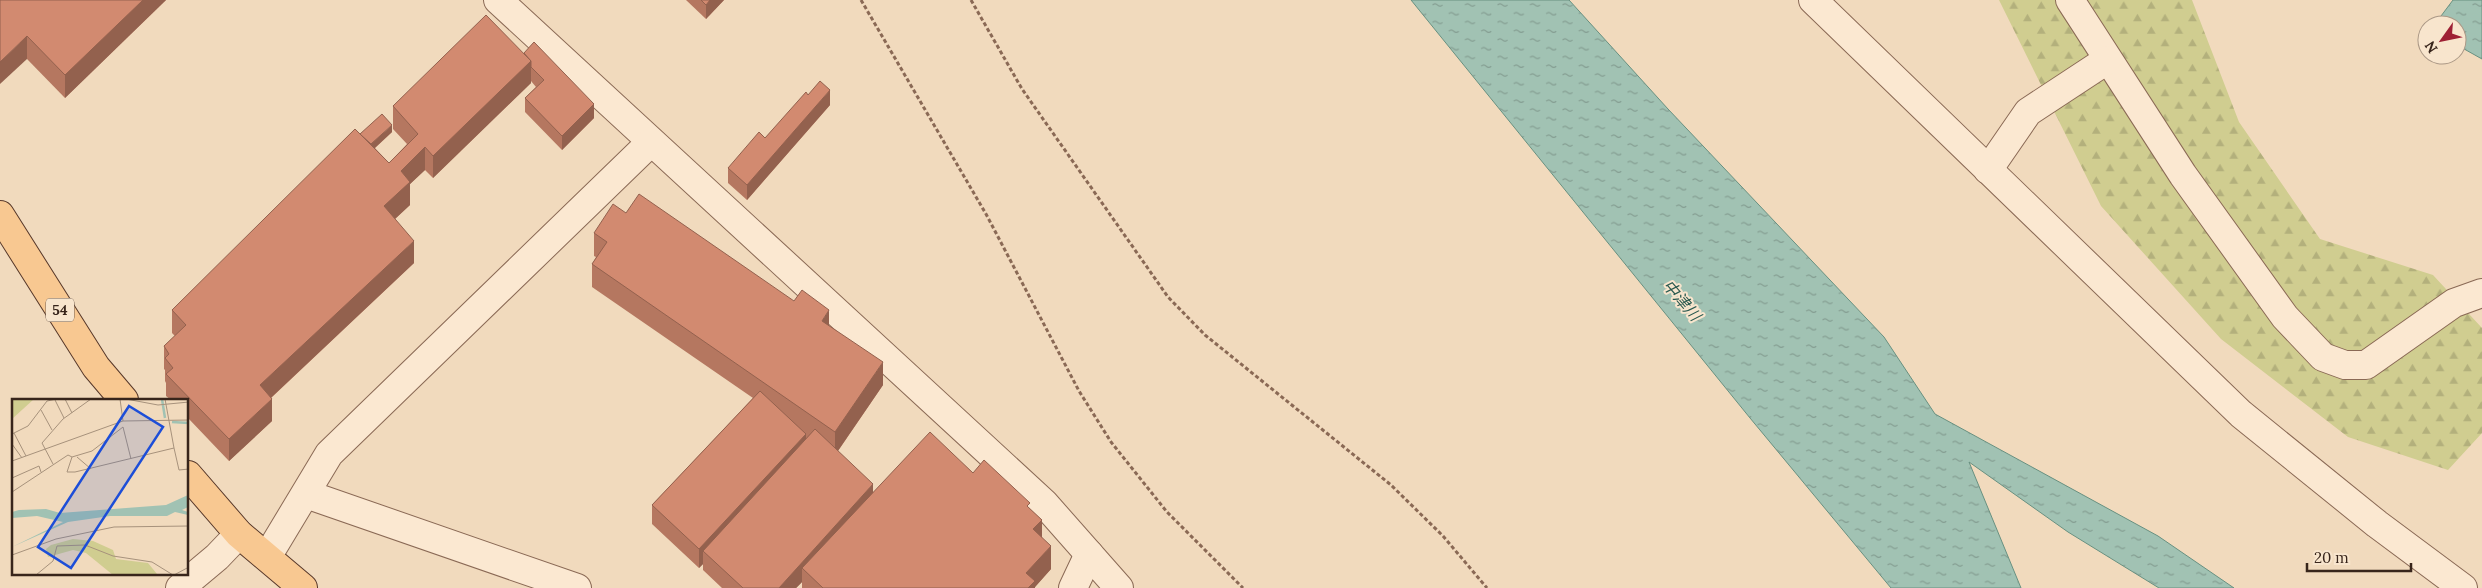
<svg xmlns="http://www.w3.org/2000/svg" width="2482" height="588" font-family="Lora,'Noto Sans JP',serif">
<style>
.forest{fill:url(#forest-firs)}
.water{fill:url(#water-ripples);stroke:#689080}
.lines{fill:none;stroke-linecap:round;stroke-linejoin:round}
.minor-casing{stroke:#8a6955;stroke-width:30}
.major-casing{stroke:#57382a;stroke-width:30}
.path{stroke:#8a6955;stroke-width:3;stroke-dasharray:4 2.5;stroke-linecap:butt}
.minor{stroke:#fbe8d1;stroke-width:28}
.major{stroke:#f8c891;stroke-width:28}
.wall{fill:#b57760}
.shaded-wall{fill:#93614e}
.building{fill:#d28a70;stroke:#93614e}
.labels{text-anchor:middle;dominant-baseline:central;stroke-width:4;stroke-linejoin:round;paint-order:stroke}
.shield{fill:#f8e5cd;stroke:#725f50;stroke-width:1}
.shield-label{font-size:14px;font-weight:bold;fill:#38251b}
.water-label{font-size:16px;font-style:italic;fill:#29594f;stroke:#f8e5cd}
.inset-river{fill:none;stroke:#a1c2b3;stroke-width:2.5}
.inset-road{fill:none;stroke:#a7927c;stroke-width:1}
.view{fill:#1d4ed8;fill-opacity:0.15;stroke:#1d4ed8;stroke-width:2.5}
.inset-edge{fill:none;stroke:#38251b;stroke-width:2.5}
</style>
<defs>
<pattern id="forest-firs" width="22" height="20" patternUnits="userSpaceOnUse" patternTransform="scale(1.25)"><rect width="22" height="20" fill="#d0cd90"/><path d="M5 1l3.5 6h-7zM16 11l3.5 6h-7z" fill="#b3b07c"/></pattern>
<pattern id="water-ripples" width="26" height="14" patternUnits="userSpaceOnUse" patternTransform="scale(1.25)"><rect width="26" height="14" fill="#a1c2b3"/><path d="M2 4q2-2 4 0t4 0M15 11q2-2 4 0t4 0" fill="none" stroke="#849d91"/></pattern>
</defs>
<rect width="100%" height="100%" fill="#f1dabd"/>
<path class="forest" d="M1999,0H2192L2239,122L2320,239L2433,275L2482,328V433L2448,470L2348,437L2221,339L2101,206Z"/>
<g class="water">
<path d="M1411,0H1569L1668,109L1884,337L1935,414L2158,536L2234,588H2159L2068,532L1969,462L2021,588H1891L1750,418Z"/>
<path d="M2453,0H2482V59L2457,45V25H2439L2438,20Z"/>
</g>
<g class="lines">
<g class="minor-casing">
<g id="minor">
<path d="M498,0L1044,503L1119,588"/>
<path d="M1813,0L2241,414L2377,524L2463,588"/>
<path d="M2070,0L2183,175L2285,317L2323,357L2345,365H2366L2454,303L2482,293"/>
<path d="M1988,170L2028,112L2107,60"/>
<path d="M306,494L577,588"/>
<path d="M267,557L329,454L651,142"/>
<path d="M180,588L217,557L239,534"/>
<path d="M1073,588L1089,554"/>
</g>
</g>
<g class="major-casing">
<g id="major">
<path d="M0,215L96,367L124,400"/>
<path d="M188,475L239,534L303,588"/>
</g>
</g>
<g class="path">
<path d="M861,0L986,214L1079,391L1111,442L1167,512L1243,588"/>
<path d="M971,0L1022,89L1168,297L1205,335L1391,485L1443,536L1487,588"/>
</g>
<use href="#minor" class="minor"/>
<use href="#major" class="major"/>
</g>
<g class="wall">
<path d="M0,0H166L65,98L27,59Z"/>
<path d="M686,0H724L706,19Z"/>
<path d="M524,53L594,118L562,150L525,112V98L536,87L531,81V83L433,178L425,170L410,184V205L395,219L414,263L271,398L272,421L229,461L188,418V400H171L166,396V383L165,381V370L164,369V346L175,336L172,333V310L360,134L392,132L375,148L389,163L407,144L393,129V106Z"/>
<path d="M808,95L830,105L747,200L728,183V168L765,138Z"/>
<path d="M626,213L829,326L883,385L838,451L873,492L973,473L1030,509L1042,537L1051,569L1035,587V588H802V582L796,588H722L703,570V564L699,568L652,524V505L753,398L592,287V264L596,257L594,256V233Z"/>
</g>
<g class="shaded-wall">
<path d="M143,0H166L65,98V75Z"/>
<path d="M710,0H724L706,19V5Z"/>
<path d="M27,36V59L0,84V62Z"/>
<path d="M531,61V83L433,178V156Z"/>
<path d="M830,90V105L747,200V185Z"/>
<path d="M594,104V118L562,150V136Z"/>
<path d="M392,125V132L365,157V150Z"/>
<path d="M425,147V170L410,184V205L384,229V206L401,171Z"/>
<path d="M414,241V263L260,408V385Z"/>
<path d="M829,310V332L822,321Z"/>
<path d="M883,362V385L835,455V432Z"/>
<path d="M272,399V421L229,461V439Z"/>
<path d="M806,434V454L703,551V564L699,568V549Z"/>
<path d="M873,484V503L802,568V582L796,588H779Z"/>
<path d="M1042,520V543L1033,529Z"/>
<path d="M1051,546V569L1035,587V588H1026V573Z"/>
</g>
<g class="building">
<path d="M0,0H143L65,75L27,36L0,62Z"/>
<path d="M701,0H710L706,5Z"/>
<path d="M486,15L531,61L433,156L425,147L401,171L410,182L384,206L414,241L260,385L272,399L229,439L166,374L173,368L165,358L169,354L164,346L186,325L172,310L355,129L389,163L418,134L393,106Z"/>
<path d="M534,42L594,104L562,136L525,98L544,80L531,67V61L524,53Z"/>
<path d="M820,81L830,90L747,185L728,168L759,132L765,138L806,92L808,95Z"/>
<path d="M382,114L392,125L371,144L360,134Z"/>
<path d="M639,194L794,301L802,290L829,310L822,321L883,362L835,432L592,264L607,242L594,233L613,204L626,213Z"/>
<path d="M760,391L806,434L699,549L652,505Z"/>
<path d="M815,429L873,484L779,588H743L703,551Z"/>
<path d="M930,432L973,473L984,460L1030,503L1027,506L1042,520L1033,529L1051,546L1026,573L1035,581L1028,588H823L802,568Z"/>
</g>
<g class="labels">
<rect class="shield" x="46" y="298.5" width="28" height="23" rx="4"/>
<g class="shield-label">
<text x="60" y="310">54</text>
</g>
<g class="water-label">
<text transform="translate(1682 300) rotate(49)">中津川</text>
</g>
</g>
<g transform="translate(12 399)">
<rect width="176" height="176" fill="#f1dabd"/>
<path d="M0,0H22L0,20ZM61,140L81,142L101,151L104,160L136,164L145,175L101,176L74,154L61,151L36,158L34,150L39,146Z" fill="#d0cd90"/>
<path d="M176,96V108L170,111L176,113V116L163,113L155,117H98L56,123L0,148L51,123L25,117L0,119V113L7,111L34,110L48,114L154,106Z" fill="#a1c2b3"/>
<path class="inset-river" d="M150,0L153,19M160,23L177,24"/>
<path class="inset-road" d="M53,0L60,14M108,0L111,22M114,0L146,6L177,3M43,1L52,19M29,11L40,31M111,28L119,60M2,34L14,57M0,35L16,27L35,2L45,0M0,45L10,59M162,49L167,71L177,70M60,58L80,52L111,28M65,58L79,70M0,62L111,22L177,21M41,65L30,44L51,20L79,0M0,79L27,67L29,73M0,93L56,56L60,58L55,73H63L162,49L153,0M0,156L44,140L102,128L177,127M24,176L41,162L45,147L73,146L101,157L140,163L161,176M162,176L177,168"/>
<path class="view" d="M117,7L151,28L59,169L26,148Z"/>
<rect width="176" height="176" class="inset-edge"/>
</g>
<g transform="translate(2442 40) rotate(237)"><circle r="24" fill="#f8e5cd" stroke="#ab9886"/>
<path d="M0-4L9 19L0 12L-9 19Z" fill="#9e2034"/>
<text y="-8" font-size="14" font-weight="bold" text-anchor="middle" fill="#38251b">N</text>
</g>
<path d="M2307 563v8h104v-8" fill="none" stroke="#38251b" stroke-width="2.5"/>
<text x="2314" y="563" font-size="15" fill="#38251b" stroke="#f8e5cd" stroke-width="4" paint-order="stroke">20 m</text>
</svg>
